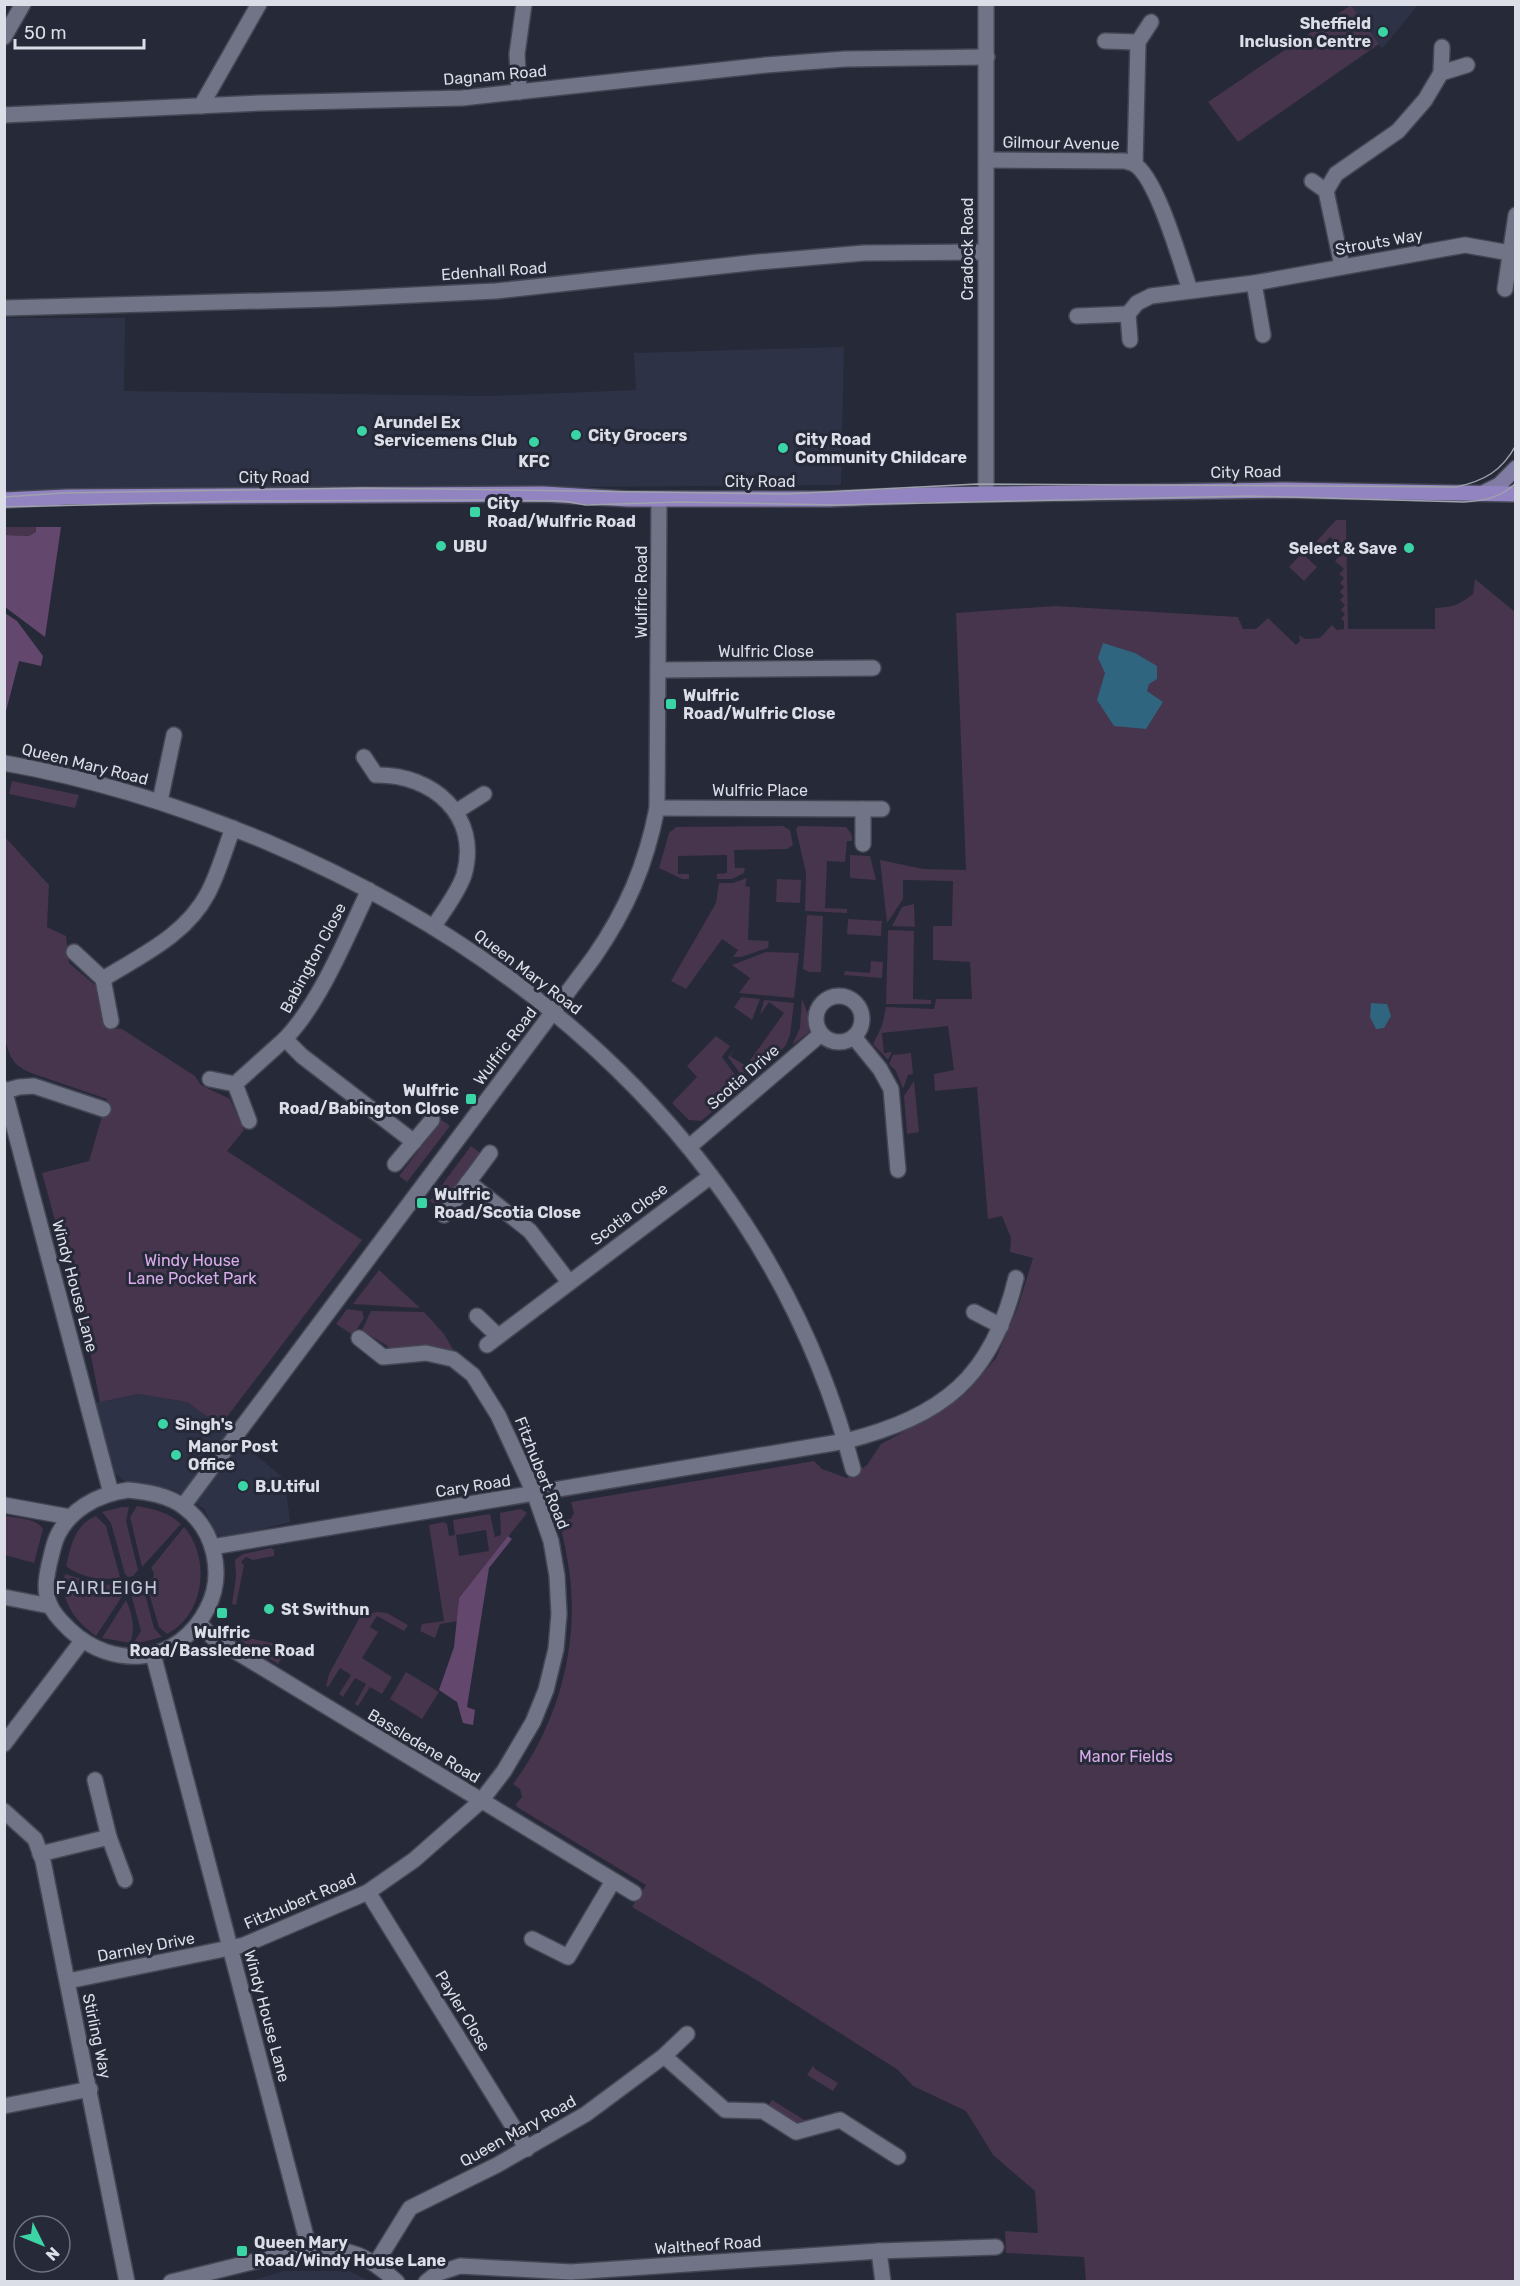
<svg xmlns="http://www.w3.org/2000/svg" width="1520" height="2286" font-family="Rubik,sans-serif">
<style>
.built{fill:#2d3246}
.green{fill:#47344d;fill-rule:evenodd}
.forest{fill:#64476d}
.water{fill:#2f657f}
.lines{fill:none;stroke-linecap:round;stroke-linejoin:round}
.street-casing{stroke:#444753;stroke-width:18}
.secondary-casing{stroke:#444753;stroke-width:18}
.primary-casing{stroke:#444753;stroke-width:18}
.street{stroke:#707486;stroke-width:15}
.secondary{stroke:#807ca3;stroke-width:15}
.primary{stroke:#9184c0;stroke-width:15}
.tram{stroke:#9fa1ad;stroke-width:1.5}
.poi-dot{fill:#3bd4a4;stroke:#262938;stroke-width:2}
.labels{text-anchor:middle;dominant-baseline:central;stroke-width:6;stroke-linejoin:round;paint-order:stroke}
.poi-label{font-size:16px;font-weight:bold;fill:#dbdde7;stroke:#262938;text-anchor:start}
.street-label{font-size:16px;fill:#dbdde7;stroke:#262938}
.park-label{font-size:16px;fill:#dbaceb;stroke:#262938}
.neighbourhood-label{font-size:18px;letter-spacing:1.5px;fill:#c3c8db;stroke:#262938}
</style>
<rect width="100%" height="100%" fill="#262938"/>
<g class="built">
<path d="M1351,5H1418L1382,49Z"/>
<path d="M4,318H125L124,391L490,396L636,390L634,353L844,347L841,485L5,491Z"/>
<path d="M138,1394L187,1402L220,1426L285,1479L290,1522L228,1538L221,1537L216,1533L204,1509L194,1501L172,1489L126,1482L113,1472L94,1403Z"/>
<path d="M283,2271H349L369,2281H251Z"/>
</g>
<g class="green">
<path d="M1351,5L1379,44L1238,142L1208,102Z"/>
<path d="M1336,520H1346L1348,629H1435V608C1454,607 1458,605 1473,594L1475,579L1515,612V2281H1086L1084,2257L1006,2253L1005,2231L1038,2233L1035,2191L993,2155L966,2111L913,2086L898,2070L758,1981L632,1907L646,1885L517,1807L516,1804L522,1797L520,1789L513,1784C558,1724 580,1645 569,1570C567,1554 563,1537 559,1520L571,1519L574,1513L571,1502L814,1461L822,1469L847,1478L867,1465L881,1444L944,1410L967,1392L996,1358L1018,1307L1033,1258L1010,1252L1011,1238L1002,1216L988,1219L977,1087L935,1091L934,1074L954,1070L948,1026L882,1033L884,1053L892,1052L888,1060L873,1044L882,1026L886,1007L934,1009L936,999H972L970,962L933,960V926H952L953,881L903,880V899L887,923L880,860L923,869L966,870L956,613L1055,606L1238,617L1243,629H1256L1268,618L1296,645L1300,641L1299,635L1305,639L1320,638L1332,625L1337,630L1344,629V621L1341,619L1345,614L1341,610L1345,605L1340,600L1344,596L1340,592L1344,587L1340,583L1344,578L1339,574L1344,569L1335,561L1344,550L1330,537L1321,547L1315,543Z"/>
<path d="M5,527H36L37,532L29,536L5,535Z"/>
<path d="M1302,553L1317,567L1304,581L1289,567Z"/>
<path d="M12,781L79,795L75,808L9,794Z"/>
<path d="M783,826L790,830L793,845L787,849L734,850L735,868H745L744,873L732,879H717V874L727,873V855L678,856V874H689V879H682L659,868L669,833L676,827Z"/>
<path d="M798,826L846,827C850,831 853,836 852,841H847L845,862L827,861L825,908L847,909V913L805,911L806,873L796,829Z"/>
<path d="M4,836L49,885L47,927L66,936L69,963L95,985L104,1027L122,1029L195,1076L201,1085L230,1099L244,1130L227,1151L362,1240L220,1426L187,1402L138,1394L100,1402L88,1341L42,1173L89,1161L107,1099L31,1073C11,1064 10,1057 4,1036Z"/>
<path d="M850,855L870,856L876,880L850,878Z"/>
<path d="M747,878L745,886L750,887L748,940L769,941L768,948L741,957H733L738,950L722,939L686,989L671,981L716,903L719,883H733Z"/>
<path d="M777,879L801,880L800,903L776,902Z"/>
<path d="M914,904L915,927L892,926L902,907Z"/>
<path d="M807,915L823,916L821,972H809L803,969Z"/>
<path d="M848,919L882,921L881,936L847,934Z"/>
<path d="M888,930L914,931L913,999L931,1000V1004H886Z"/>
<path d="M766,952L799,953L794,998L739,993L750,978L732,965Z"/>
<path d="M871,961L883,962L882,978L844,975L845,971L870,973Z"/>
<path d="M741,997L760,999L752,1020L734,1007Z"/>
<path d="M802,999L808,1014L809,1032L792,1045L800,1028Z"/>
<path d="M764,1000L794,1003L790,1035L786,1045L771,1062L747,1083L728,1057L735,1049L730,1056L746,1066L784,1013L769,1002L760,1015Z"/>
<path d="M716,1036L730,1046L722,1057L743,1086L701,1121L689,1120L672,1103L697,1077L687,1066Z"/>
<path d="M911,1053L913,1074L908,1075L903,1089L896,1071L889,1064L893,1055Z"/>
<path d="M914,1081L919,1132L907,1134L904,1096Z"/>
<path d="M442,1120L450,1126L407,1182L399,1176Z"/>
<path d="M471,1146L482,1154L441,1210L430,1201Z"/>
<path d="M379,1270L420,1308L353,1304Z"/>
<path d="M347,1309L362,1311L364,1318L353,1335L336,1324Z"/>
<path d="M371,1311L424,1312L444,1334L455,1353L392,1349L362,1330Z"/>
<path d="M137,1506C154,1509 168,1512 181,1524L142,1567L130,1517Z"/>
<path d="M122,1507H129L126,1521L138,1570L133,1576L128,1577L125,1574L111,1523L102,1512Z"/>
<path d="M521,1509L527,1513L459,1598L457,1621L440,1624L435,1638L420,1631L422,1624L444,1621L429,1525L444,1522L447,1524L449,1536L455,1535L453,1520L490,1514L495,1537L501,1535L500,1513ZM486,1530L489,1551L459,1556L456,1535Z"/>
<path d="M5,1516C17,1518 36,1518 43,1529L34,1563L5,1555Z"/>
<path d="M96,1516L106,1526L120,1577C103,1582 80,1577 66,1566C71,1546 74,1525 96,1516Z"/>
<path d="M184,1527C211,1558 205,1615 167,1634L159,1627L146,1583L153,1578L154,1573L151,1568Z"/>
<path d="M271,1548L274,1550V1556L253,1560L246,1557L241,1562L244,1565L236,1605L232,1604L236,1577L235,1560L243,1554Z"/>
<path d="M65,1574L100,1585L122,1584L125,1592L96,1636C75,1621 59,1600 65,1574Z"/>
<path d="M141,1579L154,1628L162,1637L143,1642H134L141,1631L131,1594Z"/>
<path d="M126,1600C132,1613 136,1629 130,1643L102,1638Z"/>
<path d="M378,1612L387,1613L408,1625L404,1631L377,1616L370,1627L378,1632L362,1658L392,1677L382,1694L370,1687L358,1706L355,1704L366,1684L355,1678L343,1697L339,1694L351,1675L340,1668L328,1687L326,1686L329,1674L361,1615Z"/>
<path d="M243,1637L289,1646L278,1664L241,1641Z"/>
<path d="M406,1672L439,1692L422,1719L390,1699Z"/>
<path d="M813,2066L815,2069L838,2083L833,2091L807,2075Z"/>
<path d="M772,2100L806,2121L796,2123L768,2106Z"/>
</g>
<g class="forest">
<path d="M36,527H61L45,637L5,607V535L29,536L36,532Z"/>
<path d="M5,613L17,621L43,656L41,666L19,661L5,715Z"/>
<path d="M508,1536L512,1539L489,1568L467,1707L475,1710L473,1725L463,1723L457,1702L439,1690L454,1647L459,1598Z"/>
</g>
<g class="water">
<path d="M1103,643L1135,653L1157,666V679L1149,684L1147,691L1163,702L1146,729L1114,726L1097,700L1105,673L1098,658Z"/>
<path d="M1371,1003L1387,1004L1391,1016L1384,1028L1376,1029L1370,1017Z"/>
</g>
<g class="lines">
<g class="street-casing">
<g id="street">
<path d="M4,37L23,4"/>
<path d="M1105,41L1138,42"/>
<path d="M1441,73L1442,47"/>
<path d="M519,92L517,54L524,4"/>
<path d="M201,106L259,4"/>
<path d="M4,115L261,103L462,98L766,65L845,59L987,57"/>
<path d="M986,160L1125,161C1128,162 1131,163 1134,164C1157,177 1181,264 1190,290"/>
<path d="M1135,164L1138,42L1151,22"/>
<path d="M1312,181L1326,191"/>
<path d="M1342,266L1326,191L1336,174L1398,131L1425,100L1441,73L1467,65"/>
<path d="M1254,283L1263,335"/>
<path d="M1505,289L1516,215"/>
<path d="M4,308L333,299L496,291L758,262L864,253L985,252"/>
<path d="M1077,316L1128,314"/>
<path d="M1130,340L1128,314L1137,303L1151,296L1254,283L1465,245L1510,253"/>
<path d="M986,494V4"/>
<path d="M659,670L873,668"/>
<path d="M364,757L376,775C432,774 481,815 464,875C459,890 443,913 433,927"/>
<path d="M4,763C95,779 183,807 267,842C547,961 774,1169 853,1469"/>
<path d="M160,801L174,735"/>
<path d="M657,808L882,809"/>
<path d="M863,809V844"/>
<path d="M457,811L484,794"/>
<path d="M369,890C347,936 320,1003 285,1039L302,1056L414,1142"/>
<path d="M74,952L103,979L111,1021"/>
<path d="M103,979C142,955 186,935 208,893C219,872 225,849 233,828"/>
<circle cx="839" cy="1019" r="23"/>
<path d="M854,1037L880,1069L891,1089L898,1170"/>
<path d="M210,1079L235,1084L249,1121"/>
<path d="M235,1084L285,1039"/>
<path d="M4,1089L111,1493"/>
<path d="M5,1091L19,1087L34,1086L103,1109"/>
<path d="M689,1147L821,1034"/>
<path d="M395,1164L432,1120"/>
<path d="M468,1182L530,1231L569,1282"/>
<path d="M444,1215L490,1153"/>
<path d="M974,1312L1001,1326"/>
<path d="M477,1316L498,1336"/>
<path d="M487,1345L711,1176"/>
<path d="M128,1490C147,1492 168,1495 184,1507C215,1530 225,1575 207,1609C179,1664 114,1671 70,1630C63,1623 54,1615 50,1605C44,1592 46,1579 49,1565C51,1557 53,1547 56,1539C68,1510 98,1494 128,1490Z"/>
<path d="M4,1505L70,1517"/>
<path d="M183,1506L594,957C627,909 646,865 657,808L659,499"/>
<path d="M212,1547L846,1441C943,1416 992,1378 1016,1278"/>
<path d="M4,1597L50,1606"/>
<path d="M200,1624L212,1637L634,1893"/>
<path d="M153,1654L309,2248"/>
<path d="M4,1744L82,1641"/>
<path d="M95,1780L109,1837"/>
<path d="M4,1811L35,1839L43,1861L127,2282"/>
<path d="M40,1854L109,1837L125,1880"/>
<path d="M368,1892L527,2149"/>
<path d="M532,1939L568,1957L613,1881"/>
<path d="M68,1981L244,1945L368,1892L414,1860L481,1801L504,1771L533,1722L546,1690L556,1649L559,1614L557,1576L551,1541L535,1495L498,1415L473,1375L453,1359L426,1353L383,1357L359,1338"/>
<path d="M664,2056L725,2110L763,2111L796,2132L840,2120L898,2157"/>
<path d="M4,2106L90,2089"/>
<path d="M879,2251L883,2282"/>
<path d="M376,2263L410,2208L497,2165L586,2114L664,2056L687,2034"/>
<path d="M171,2282L309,2248C349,2247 367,2255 397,2282"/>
<path d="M426,2282L436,2274L460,2266L571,2272L879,2251L996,2247"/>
</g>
</g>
<g class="secondary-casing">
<path id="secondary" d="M1483,493L1499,485L1516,468"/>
</g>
<g class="primary-casing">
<path id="primary" d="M4,500L67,497L543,494L628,499H830L925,495L1284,490L1516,494"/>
</g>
<use href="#street" class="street"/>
<use href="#secondary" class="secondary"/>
<use href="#primary" class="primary"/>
<g class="tram">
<path d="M4,497L63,493L364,488L786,494L977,484L1456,487C1484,481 1502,471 1516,445"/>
<path d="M4,507L244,501L474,500L563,501L586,505L679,502L838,505L1249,496L1464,502C1484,501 1502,497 1516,483"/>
</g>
</g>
<g class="poi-dot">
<circle cx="1383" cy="32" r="6"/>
<circle cx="362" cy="431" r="6"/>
<circle cx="576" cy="435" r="6"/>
<circle cx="534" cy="442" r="6"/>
<circle cx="783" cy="448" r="6"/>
<rect x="469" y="506" width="12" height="12" rx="3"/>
<circle cx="441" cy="546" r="6"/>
<circle cx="1409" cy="548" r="6"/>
<rect x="665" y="698" width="12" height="12" rx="3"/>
<rect x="465" y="1093" width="12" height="12" rx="3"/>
<rect x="416" y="1197" width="12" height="12" rx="3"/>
<circle cx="163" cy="1424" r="6"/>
<circle cx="176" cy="1455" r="6"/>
<circle cx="243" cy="1486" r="6"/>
<circle cx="269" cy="1609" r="6"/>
<rect x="216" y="1607" width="12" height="12" rx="3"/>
<rect x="236" y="2245" width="12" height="12" rx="3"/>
</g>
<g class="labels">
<g class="poi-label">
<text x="1371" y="23" text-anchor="end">Sheffield<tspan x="1371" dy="18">Inclusion Centre</tspan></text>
<text x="374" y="422">Arundel Ex<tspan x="374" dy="18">Servicemens Club</tspan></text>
<text x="588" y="435">City Grocers</text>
<text x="795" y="439">City Road<tspan x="795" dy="18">Community Childcare</tspan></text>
<text x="534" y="461" text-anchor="middle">KFC</text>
<text x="487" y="503">City<tspan x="487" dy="18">Road/Wulfric Road</tspan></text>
<text x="453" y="546">UBU</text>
<text x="1397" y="548" text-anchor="end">Select &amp; Save</text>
<text x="683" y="695">Wulfric<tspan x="683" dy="18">Road/Wulfric Close</tspan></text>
<text x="459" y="1090" text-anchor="end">Wulfric<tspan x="459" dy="18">Road/Babington Close</tspan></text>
<text x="434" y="1194">Wulfric<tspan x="434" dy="18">Road/Scotia Close</tspan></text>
<text x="175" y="1424">Singh's</text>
<text x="188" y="1446">Manor Post<tspan x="188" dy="18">Office</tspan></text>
<text x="255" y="1486">B.U.tiful</text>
<text x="281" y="1609">St Swithun</text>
<text x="222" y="1632" text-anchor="middle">Wulfric<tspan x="222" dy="18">Road/Bassledene Road</tspan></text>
<text x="254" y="2242">Queen Mary<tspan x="254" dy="18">Road/Windy House Lane</tspan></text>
</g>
<g class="street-label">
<text transform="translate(495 75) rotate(-5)">Dagnam Road</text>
<text transform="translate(1061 143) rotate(1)">Gilmour Avenue</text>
<text transform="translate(1379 242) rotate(-10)">Strouts Way</text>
<text transform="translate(967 249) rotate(-90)">Cradock Road</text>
<text transform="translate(494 271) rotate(-4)">Edenhall Road</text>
<text transform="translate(1246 472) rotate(-1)">City Road</text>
<text x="274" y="477">City Road</text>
<text x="760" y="481">City Road</text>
<text transform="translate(641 592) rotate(-90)">Wulfric Road</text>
<text x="766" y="651">Wulfric Close</text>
<text transform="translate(85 764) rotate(14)">Queen Mary Road</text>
<text x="760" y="790">Wulfric Place</text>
<text transform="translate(313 958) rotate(-62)">Babington Close</text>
<text transform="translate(528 972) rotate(37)">Queen Mary Road</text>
<text transform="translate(505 1046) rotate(-53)">Wulfric Road</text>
<text transform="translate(743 1077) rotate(-41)">Scotia Drive</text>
<text transform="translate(629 1214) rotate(-37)">Scotia Close</text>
<text transform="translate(75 1286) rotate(75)">Windy House Lane</text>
<text transform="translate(542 1473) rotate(68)">Fitzhubert Road</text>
<text transform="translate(473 1486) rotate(-9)">Cary Road</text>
<text transform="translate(424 1746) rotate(31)">Bassledene Road</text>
<text transform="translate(300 1901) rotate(-23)">Fitzhubert Road</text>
<text transform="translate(146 1947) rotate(-11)">Darnley Drive</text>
<text transform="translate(463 2011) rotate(59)">Payler Close</text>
<text transform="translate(267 2016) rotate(75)">Windy House Lane</text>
<text transform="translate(97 2036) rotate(78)">Stirling Way</text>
<text transform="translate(518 2131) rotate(-29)">Queen Mary Road</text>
<text transform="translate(708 2245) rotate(-4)">Waltheof Road</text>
</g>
<g class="park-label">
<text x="192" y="1260">Windy House<tspan x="192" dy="18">Lane Pocket Park</tspan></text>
<text x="1126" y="1756">Manor Fields</text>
</g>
<g class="neighbourhood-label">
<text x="107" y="1588">FAIRLEIGH</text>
</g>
</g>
<rect width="1520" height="2286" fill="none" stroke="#dbdde7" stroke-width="12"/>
<g transform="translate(42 2244) rotate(133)"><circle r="28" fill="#262938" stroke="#6e717e" stroke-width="1.5"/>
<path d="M0-4.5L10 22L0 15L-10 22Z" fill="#3bd4a4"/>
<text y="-9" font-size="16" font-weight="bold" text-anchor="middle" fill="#dbdde7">N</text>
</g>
<path d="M15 39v9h129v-9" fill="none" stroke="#dbdde7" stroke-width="3"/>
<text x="24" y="39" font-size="18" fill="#dbdde7" stroke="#262938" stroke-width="4.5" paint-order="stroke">50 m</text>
</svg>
